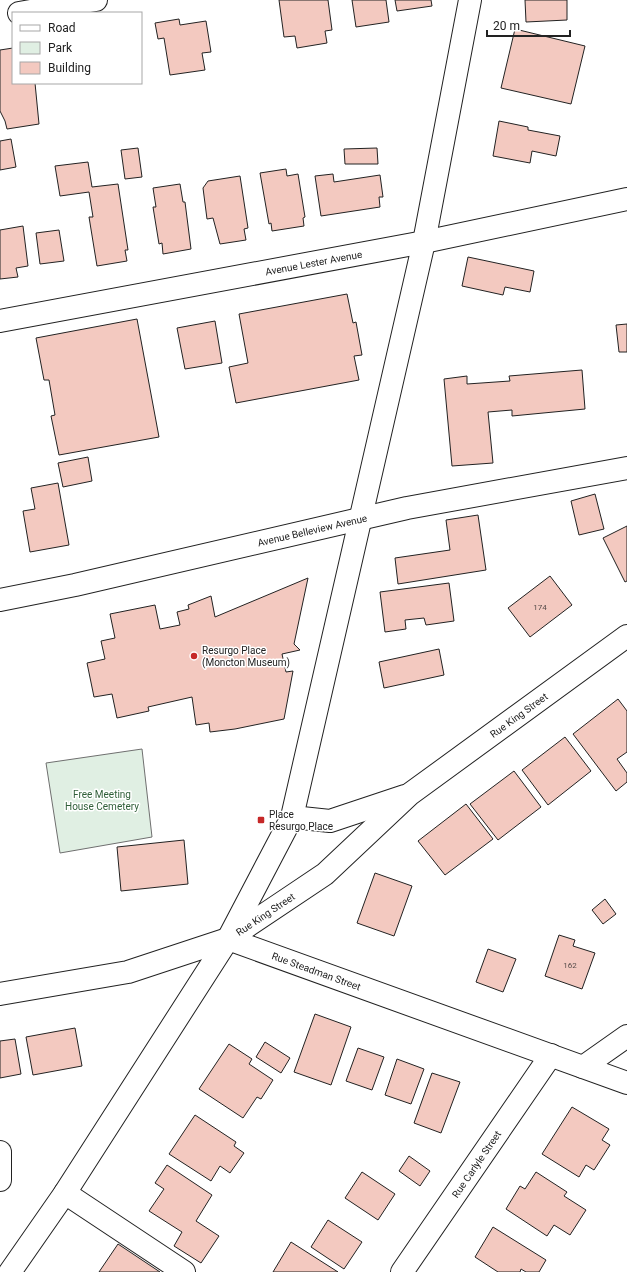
<svg xmlns="http://www.w3.org/2000/svg" width="627" height="1272" font-family="Roboto,sans-serif">
<style>
.green{fill:#e0efe3;stroke:#6f6f6f}
.building{fill:#f3c9c0;stroke:#222}
.lines{fill:none;stroke-linecap:round;stroke-linejoin:round}
.minor-casing{stroke:#222;stroke-width:24}
.major-casing{stroke:#222;stroke-width:24}
.minor{stroke:#fff;stroke-width:22}
.major{stroke:#fff;stroke-width:22}
.poi-dot{fill:#c62828;stroke:#fff;stroke-width:1.5}
.labels{text-anchor:middle;dominant-baseline:central;stroke-width:3;stroke-linejoin:round;paint-order:stroke}
.number-label{font-size:8px;fill:#564c4a}
.street-label{font-size:10px;fill:#222;stroke:#fff}
.poi-label{font-size:10px;fill:#222;stroke:#fff;text-anchor:start}
.park-label{font-size:10px;fill:#2f5e38;stroke:#fff}
</style>
<rect width="100%" height="100%" fill="#fff"/>
<path class="green" d="M142,749L152,837L60,853L46,763Z"/>
<g class="building">
<path d="M279,0H328L332,30L325,31L327,43L297,48L295,36L284,37Z"/>
<path d="M352,0H386L389,22L356,27Z"/>
<path d="M395,0H431L432,6L397,11Z"/>
<path d="M525,0H567V20L526,22Z"/>
<path d="M179,19L180,25L206,21L211,52L202,53L205,70L170,75L164,38L158,39L155,23Z"/>
<path d="M515,29L585,46L571,104L501,88Z"/>
<path d="M13,48V83H35L39,124L7,129L5,121L0,111V50Z"/>
<path d="M499,121L528,127V130L560,136L556,156L532,151L530,163L493,156Z"/>
<path d="M11,139L16,167L0,170V141Z"/>
<path d="M138,148L142,177L125,179L121,150Z"/>
<path d="M377,148L378,164H345L344,149Z"/>
<path d="M88,162L92,187L118,184L128,250H125L127,261L97,266L89,217H93L89,192L60,196L55,166Z"/>
<path d="M286,169L287,176L298,174L305,217L303,218L304,226L272,231L271,223L269,224L260,173Z"/>
<path d="M333,174L334,182L380,175L383,197H379L380,207L321,216L315,176Z"/>
<path d="M240,176L248,228L244,229L246,240L220,244L213,218L207,219L203,188L208,181Z"/>
<path d="M180,184L183,202H185L191,249L163,254L162,243L159,244L153,207H156L153,188Z"/>
<path d="M23,226L28,266L16,268L18,277L0,279V230Z"/>
<path d="M59,230L64,261L40,264L36,233Z"/>
<path d="M468,257L534,271L530,292L505,287L503,295L462,286Z"/>
<path d="M347,294L353,323L356,322L362,355L354,356L359,380L236,403L229,367L248,363L239,314Z"/>
<path d="M137,319L159,437L59,455L51,416L55,415L49,380H44L36,338Z"/>
<path d="M215,321L222,363L185,369L177,328Z"/>
<path d="M627,324V352H619L616,325Z"/>
<path d="M582,370L585,409L512,416V410L488,412L493,463L452,466L444,379L467,376V384L510,381L509,376Z"/>
<path d="M88,457L92,481L63,487L58,463Z"/>
<path d="M58,483L69,545L30,552L23,511L35,509L31,488Z"/>
<path d="M595,494L604,529L579,535L571,501Z"/>
<path d="M478,515L486,570L398,584L395,558L450,550L446,520Z"/>
<path d="M627,526V581L625,582L603,538Z"/>
<path d="M550,576L572,605L530,637L508,608Z"/>
<path d="M308,578L294,644L300,650L282,654L286,672L293,671L284,719L235,729L210,732L209,723L196,725L192,697L148,707L149,711L117,718L112,694L94,697L87,663L105,659L101,641L115,638L110,614L155,605L160,629L180,625L177,612L189,609L188,605L211,596L215,617Z"/>
<path d="M449,583L454,621L426,625L424,618L405,620L406,629L385,632L380,592Z"/>
<path d="M439,649L444,675L384,688L379,662Z"/>
<path d="M618,699L627,711V752L617,759L627,773V782L616,791L573,734Z"/>
<path d="M565,737L591,771L548,805L522,770Z"/>
<path d="M514,771L541,807L498,840L470,804Z"/>
<path d="M466,804L493,839L445,875L418,841Z"/>
<path d="M184,840L188,884L121,891L117,847Z"/>
<path d="M375,873L412,886L394,936L357,923Z"/>
<path d="M605,899L616,914L603,924L592,910Z"/>
<path d="M559,935L575,940L573,946L595,953L582,989L545,976Z"/>
<path d="M488,949L516,959L503,992L476,982Z"/>
<path d="M315,1014L351,1027L331,1085L294,1072Z"/>
<path d="M75,1028L82,1066L33,1075L26,1037Z"/>
<path d="M15,1039L21,1074L0,1078V1041Z"/>
<path d="M265,1042L290,1058L281,1073L256,1057Z"/>
<path d="M229,1044L252,1059L249,1064L273,1080L261,1099L257,1097L243,1118L199,1089Z"/>
<path d="M358,1048L384,1057L372,1090L346,1081Z"/>
<path d="M397,1059L424,1069L411,1104L385,1095Z"/>
<path d="M432,1073L460,1082L441,1133L414,1123Z"/>
<path d="M572,1107L609,1129L602,1140L610,1145L594,1170L586,1165L579,1177L542,1154Z"/>
<path d="M195,1115L236,1142L234,1146L244,1153L230,1173L220,1166L211,1181L169,1154Z"/>
<path d="M409,1156L430,1171L420,1186L399,1171Z"/>
<path d="M167,1165L212,1195L196,1221L219,1236L201,1263L174,1246L182,1232L149,1211L164,1189L155,1183Z"/>
<path d="M362,1172L395,1194L378,1220L345,1198Z"/>
<path d="M536,1172L567,1192L564,1196L586,1210L570,1235L554,1225L547,1236L506,1209L520,1186L525,1189Z"/>
<path d="M328,1220L362,1242L344,1269L311,1247Z"/>
<path d="M493,1227L546,1260L539,1272H526L521,1269L520,1272H498L475,1257Z"/>
<path d="M291,1242L338,1272H273Z"/>
<path d="M118,1244L160,1272H99Z"/>
</g>
<g class="lines">
<g class="minor-casing">
<g id="minor">
<path d="M19,13L96,0"/>
<path id="s1" d="M0,321L424,242L627,199"/>
<path id="s2" d="M0,600L75,585L407,508L627,468"/>
<path d="M292,817L330,821L405,796"/>
<path id="s3" d="M228,939L627,1083"/>
<path id="s4" d="M0,994L128,972L228,939L325,874L410,794L627,636"/>
<path d="M583,1067L627,1036"/>
<path d="M0,1152V1180"/>
<path d="M65,1193L184,1272"/>
<path id="s5" d="M402,1272L551,1055"/>
</g>
</g>
<g class="major-casing">
<path id="major" d="M10,1272L65,1193L228,939L292,817L424,242L470,0"/>
</g>
<use href="#minor" class="minor"/>
<use href="#major" class="major"/>
</g>
<g class="poi-dot">
<circle cx="194" cy="656" r="4"/>
<rect x="257" y="816" width="8" height="8" rx="2"/>
</g>
<g class="labels">
<g class="number-label">
<text x="540" y="607">174</text>
<text x="570" y="965">162</text>
</g>
<g class="street-label">
<text stroke="none"><textPath href="#s1" startOffset="319">Avenue Lester Avenue</textPath></text>
<text stroke="none"><textPath href="#s2" startOffset="320">Avenue Belleview Avenue</textPath></text>
<text stroke="none"><textPath href="#s4" startOffset="603">Rue King Street</textPath></text>
<text stroke="none"><textPath href="#s4" startOffset="280">Rue King Street</textPath></text>
<text stroke="none"><textPath href="#s3" startOffset="94">Rue Steadman Street</textPath></text>
<text stroke="none"><textPath href="#s5" startOffset="131">Rue Carlyle Street</textPath></text>
</g>
<g class="poi-label">
<text x="202" y="650">Resurgo Place<tspan x="202" dy="12">(Moncton Museum)</tspan></text>
<text x="269" y="814">Place<tspan x="269" dy="12">Resurgo Place</tspan></text>
</g>
<g class="park-label">
<text x="102" y="794">Free Meeting<tspan x="102" dy="12">House Cemetery</tspan></text>
</g>
</g>
<rect x="12" y="12" width="130" height="72" fill="#ffffff" stroke="#a7a7a7"/>
<rect x="20" y="25" width="20" height="6" fill="#ffffff" stroke="#a7a7a7"/>
<text x="48" y="32" font-size="12" fill="#222222">Road</text>
<rect x="20" y="42" width="20" height="12" fill="#e0efe3" stroke="#a7a7a7"/>
<text x="48" y="52" font-size="12" fill="#222222">Park</text>
<rect x="20" y="62" width="20" height="12" fill="#f3c9c0" stroke="#a7a7a7"/>
<text x="48" y="72" font-size="12" fill="#222222">Building</text>
<path d="M487 30v6h83v-6" fill="none" stroke="#222222" stroke-width="2"/>
<text x="493" y="30" font-size="12" fill="#222222" stroke="#ffffff" stroke-width="3" paint-order="stroke">20 m</text>
</svg>
